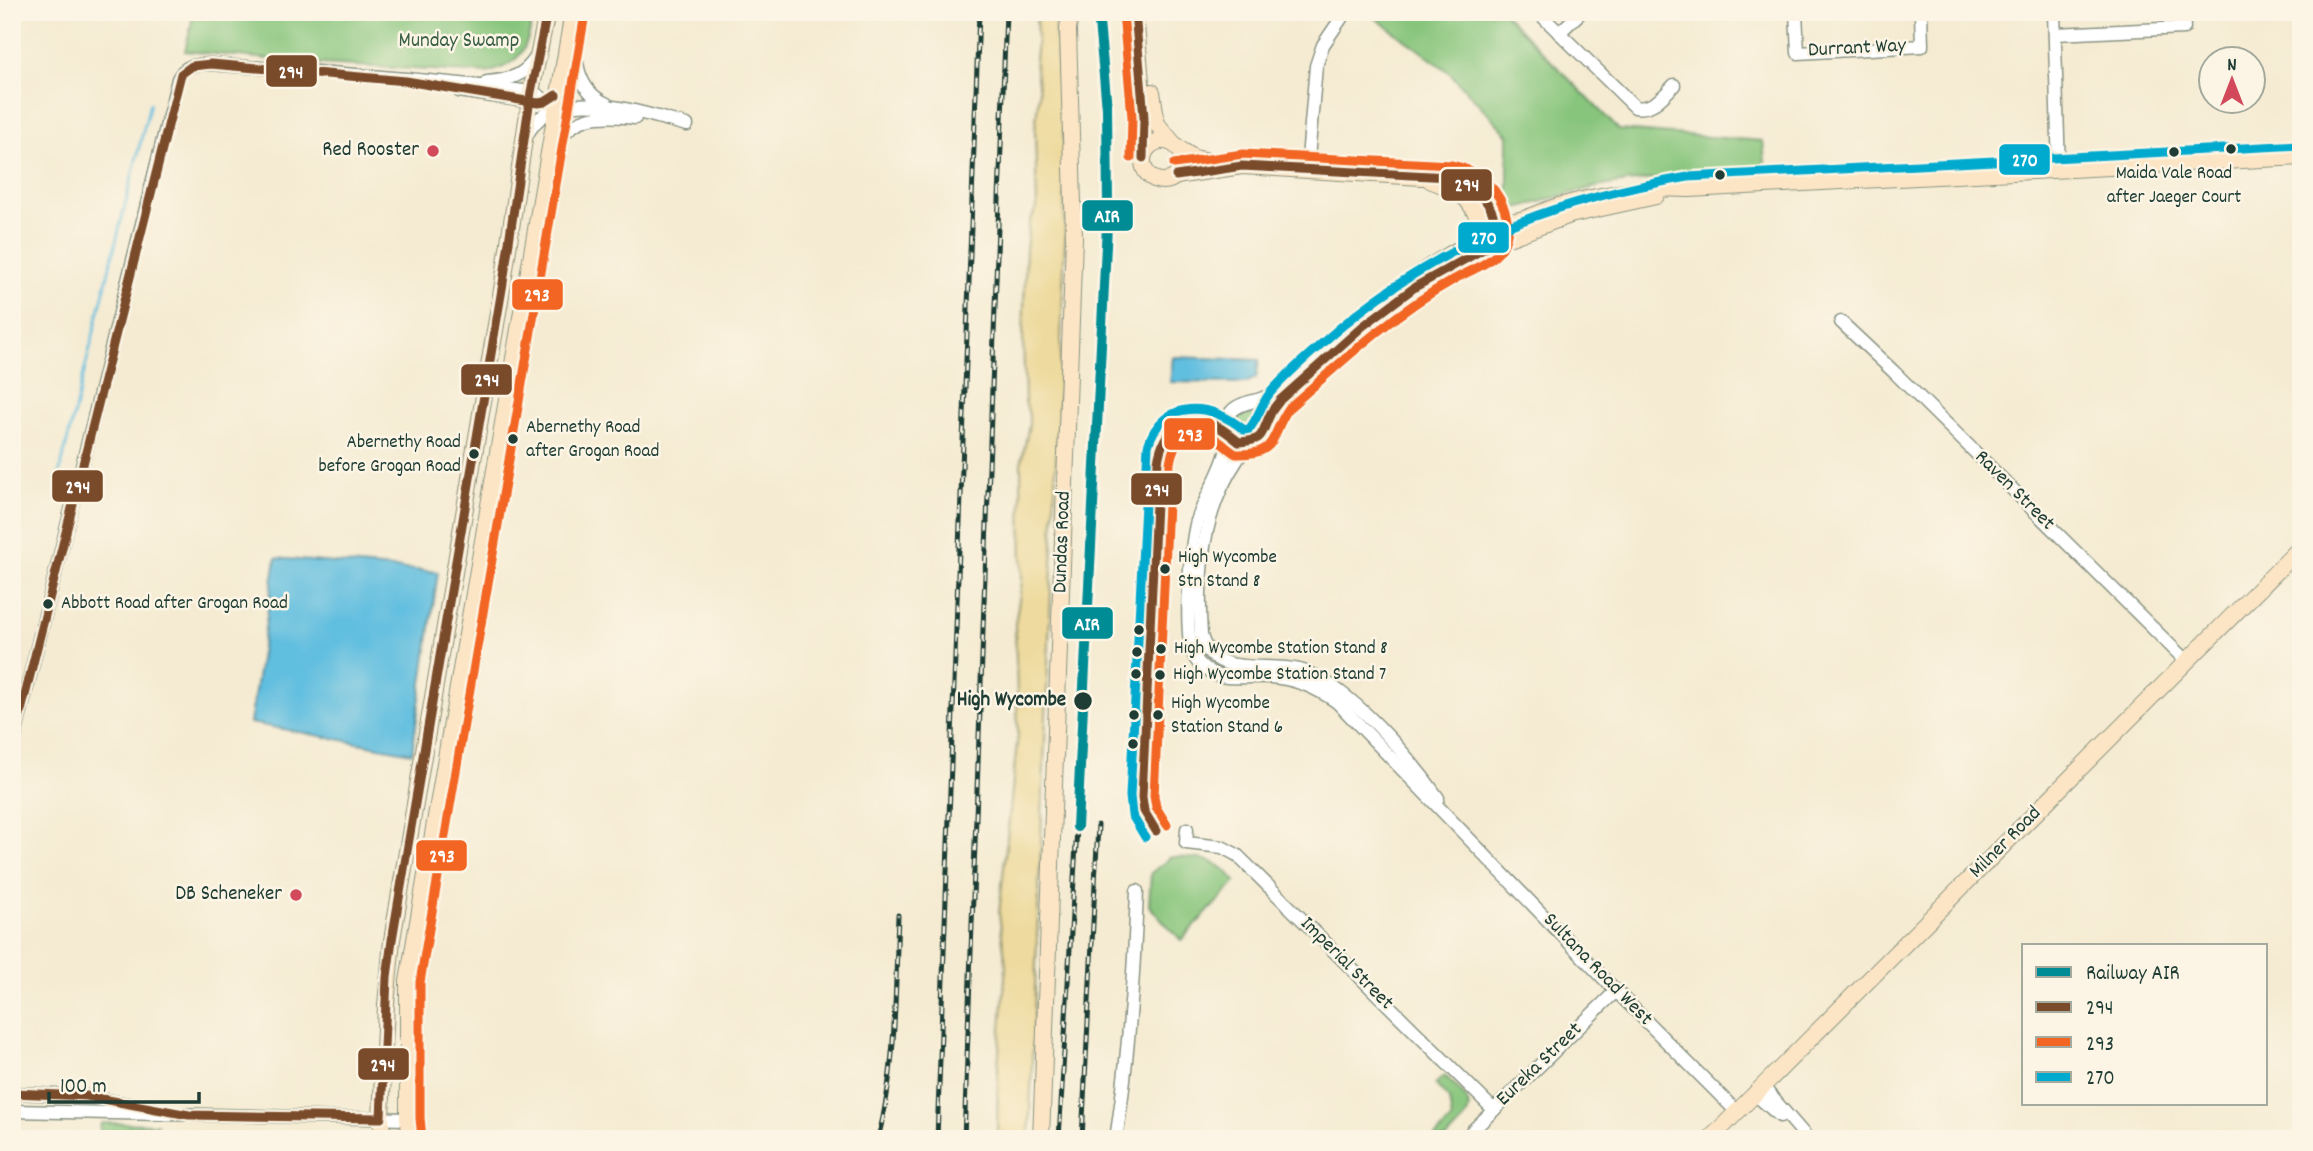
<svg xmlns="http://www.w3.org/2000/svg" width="2313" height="1151" font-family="Dekko,sans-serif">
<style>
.green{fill:#87c57b;stroke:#538158;stroke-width:2}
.sand{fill:#eeda9e;stroke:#868c69;stroke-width:2}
.water{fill:#61bedf;stroke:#407e8a;stroke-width:2}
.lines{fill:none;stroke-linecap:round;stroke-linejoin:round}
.stream{stroke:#61bedf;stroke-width:2.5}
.street-casing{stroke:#8a9483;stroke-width:15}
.secondary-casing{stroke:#8a9483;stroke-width:18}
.street{stroke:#fff;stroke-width:12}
.secondary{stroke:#fce5c4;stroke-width:16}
.rail-casing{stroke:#1f3d34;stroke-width:5}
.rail{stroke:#fcf5e5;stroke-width:2.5;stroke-dasharray:8;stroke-linecap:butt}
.bus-1-casing{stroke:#fcf5e5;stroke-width:14}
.bus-2-casing{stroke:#fcf5e5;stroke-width:14}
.bus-3-casing{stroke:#fcf5e5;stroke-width:14}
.bus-1{stroke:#7a4b2a;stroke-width:9}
.bus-2{stroke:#f26522;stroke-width:9}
.bus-3{stroke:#00a9ce;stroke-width:9}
.rail-1-casing{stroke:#fcf5e5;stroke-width:16}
.rail-1{stroke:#008c95;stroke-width:10}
.bus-dot{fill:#1f3d34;stroke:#fcf5e5;stroke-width:2.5}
.poi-dot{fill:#d1495b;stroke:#fcf5e5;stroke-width:2.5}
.labels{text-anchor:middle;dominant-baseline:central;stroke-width:5;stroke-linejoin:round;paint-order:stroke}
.bus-label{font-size:19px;fill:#1f3d34;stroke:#fcf5e5;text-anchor:start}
.park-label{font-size:21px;fill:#395f46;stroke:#fcf5e5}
.street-label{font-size:21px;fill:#1f3d34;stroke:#fcf5e5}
.poi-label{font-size:21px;fill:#1f3d34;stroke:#fcf5e5;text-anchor:end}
.stop-label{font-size:21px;font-weight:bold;fill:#1f3d34;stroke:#fcf5e5;text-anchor:end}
.line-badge{stroke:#fcf5e5;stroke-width:2.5}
.badge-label{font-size:19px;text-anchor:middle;font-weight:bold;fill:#fff}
</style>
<rect width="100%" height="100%" fill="#fcf5e5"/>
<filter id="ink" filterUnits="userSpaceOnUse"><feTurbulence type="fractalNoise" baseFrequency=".0143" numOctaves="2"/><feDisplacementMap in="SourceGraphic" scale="14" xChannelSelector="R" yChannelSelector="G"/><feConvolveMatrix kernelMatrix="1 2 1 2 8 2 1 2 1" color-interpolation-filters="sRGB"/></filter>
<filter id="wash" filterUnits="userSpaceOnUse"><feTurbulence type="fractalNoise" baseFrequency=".00686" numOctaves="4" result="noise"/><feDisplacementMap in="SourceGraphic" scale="28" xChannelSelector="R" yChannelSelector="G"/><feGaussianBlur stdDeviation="1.57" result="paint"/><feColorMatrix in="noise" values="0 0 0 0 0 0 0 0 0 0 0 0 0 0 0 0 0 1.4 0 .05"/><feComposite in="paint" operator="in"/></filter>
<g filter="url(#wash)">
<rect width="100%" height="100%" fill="#f5ebd2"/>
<g class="green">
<path d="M194,12H534C527,47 524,63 487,73L321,64L185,51Z"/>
<path d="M1367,12H1503L1619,130L1763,141L1766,174C1710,176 1652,176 1597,187C1567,193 1538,204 1507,210L1496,199L1508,191V135L1449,72Z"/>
<circle cx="1246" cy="423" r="10"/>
<path d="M1171,857C1202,859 1216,856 1236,882L1181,940L1149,906L1151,873Z"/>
<path d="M1445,1076C1476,1105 1477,1109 1446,1139H1433L1452,1119L1449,1099L1435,1084Z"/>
<path d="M101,1123L157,1124L154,1139H98Z"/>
</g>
<path class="sand" d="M1036,12H1055L1054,20L1063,122L1065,241L1029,1139H997L998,1066L1006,965L999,914L1018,734L1015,624L1022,582L1021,464L1029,425V415L1025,401L1023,336L1026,249L1029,223L1037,208L1035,130L1039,93L1035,61L1037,40Z"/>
<g class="water">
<path d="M1173,357L1259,360L1256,378L1245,383L1170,382Z"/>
<path d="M276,558L438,572L412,753L250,723Z"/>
</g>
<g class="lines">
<path class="stream" d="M57,483L150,103"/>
</g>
</g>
<g filter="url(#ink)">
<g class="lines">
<g class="street-casing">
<g id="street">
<path d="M1538,12L1635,107C1652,110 1663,97 1674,85"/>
<path d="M1796,12L1798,53L1922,46L1921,12"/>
<path d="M2054,12L2059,169"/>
<path d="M575,27C575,58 575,90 607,104"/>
<path d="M1559,33L1581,12"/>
<path d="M2055,34L2184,28L2183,12"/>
<path d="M487,82C509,80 525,76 536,57"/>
<path d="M459,91L538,103"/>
<path d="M526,137C552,79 642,114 687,125"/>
<path d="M552,151C572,114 597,114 635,118"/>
<path d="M1307,170L1316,66L1323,45L1342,17"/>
<path d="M1841,322L1894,372L2186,661"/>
<path d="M1230,435C1226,466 1207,492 1197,521C1190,543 1183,637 1194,656C1199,666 1208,672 1219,676C1236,679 1253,676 1270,677C1295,678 1317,688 1337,702L1616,991L1737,1112"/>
<path d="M1255,441C1251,442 1249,443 1244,443C1228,441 1222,422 1232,411C1241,401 1260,402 1271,394C1310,363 1345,328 1385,297C1418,270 1455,248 1494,230"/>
<path d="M12,748L178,79C185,64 196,65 211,64C318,73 425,78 531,92C544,96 551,107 553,121"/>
<path d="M1438,798C1410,758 1350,687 1303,671C1267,660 1212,681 1201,635C1197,573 1202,512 1237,460C1244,449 1258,443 1263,433C1270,422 1271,411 1280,400C1349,334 1419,276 1508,238"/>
<path d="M1187,829L1186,843L1222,847L1237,855L1494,1110"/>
<path d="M1763,1087L1808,1139"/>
<path d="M12,1093L86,1096L155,1109"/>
<path d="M1755,1094L1780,1116"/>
<path d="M12,1111L408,1119"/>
<path d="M1116,1139C1129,1057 1134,974 1137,891"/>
<path d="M1464,1139L1616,991"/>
</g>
</g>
<g class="secondary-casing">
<g id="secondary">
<path d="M1135,12L1144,117L1143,158"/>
<path d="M1152,92L1157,124L1173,143"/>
<circle cx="1163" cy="161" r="20"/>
<path d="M1178,148L1194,158L1226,164"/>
<path d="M1176,176L1242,166L1421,177C1455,173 1474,180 1490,210"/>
<path d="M1430,180C1442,185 1455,189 1465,198C1484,216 1476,242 1511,237L1570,215L1656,196"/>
<path d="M1492,214L1501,222C1521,224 1541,211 1559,206C1602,194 1645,186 1689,189L2301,157"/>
<path d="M383,1139L381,1118L386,1005L392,940L503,283L531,92L547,12"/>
<path d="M410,1139L408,1119V981L573,12"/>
<path d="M1041,1139L1074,238L1068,30L1070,12"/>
<path d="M1710,1139L2301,547"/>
</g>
</g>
<use href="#street" class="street"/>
<use href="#secondary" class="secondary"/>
<g class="rail-casing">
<g id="rail">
<path d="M878,1139C897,1066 895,989 898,915"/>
<path d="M937,1139L979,12"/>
<path d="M964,1139L1006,12"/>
<path d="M1059,1139L1077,827"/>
<path d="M1082,1139L1098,825"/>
</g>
</g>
<use href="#rail" class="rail"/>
<g class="bus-1-casing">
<g id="bus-1">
<path d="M1135,12L1144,117L1143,158"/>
<path d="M12,747L181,74L192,66L211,64L406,81L538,103L545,102L556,95"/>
<path d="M1156,831L1144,811L1142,797L1158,462C1163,428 1183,413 1216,426C1224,429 1232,437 1239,442C1266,440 1260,435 1270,415C1272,409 1277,405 1280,400L1363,326L1415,287L1487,247C1509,216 1479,185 1449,177L1242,166L1176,176"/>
<path d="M12,1093L86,1096L189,1115L381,1118L387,977L392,940L503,283L531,92L547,12"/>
</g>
</g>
<g class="bus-2-casing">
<g id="bus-2">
<path d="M1123,13L1132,117L1131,158"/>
<path d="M1167,825L1156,807L1154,796L1170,463C1174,438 1188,426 1213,438C1221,441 1228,450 1236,454C1280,455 1269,436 1289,408C1341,362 1392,314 1453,280C1469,271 1492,263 1502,248C1516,224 1501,191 1480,177C1472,171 1461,167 1451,165L1243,154L1174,164"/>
<path d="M422,1138L420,1118V982L585,14"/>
</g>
</g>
<g class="bus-3-casing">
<path id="bus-3" d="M1145,837L1132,815L1130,796L1148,446C1162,398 1212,402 1244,430L1249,429C1258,419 1261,404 1270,393C1287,373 1309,355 1328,338C1435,244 1550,201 1688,177L2300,145"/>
</g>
<use href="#bus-1" class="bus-1"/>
<use href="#bus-2" class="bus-2"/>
<use href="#bus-3" class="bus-3"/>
<g class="rail-1-casing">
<path id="rail-1" d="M1077,827L1108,205L1107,108L1098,12"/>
</g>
<use href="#rail-1" class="rail-1"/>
</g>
</g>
<g class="bus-dot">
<circle cx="2231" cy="149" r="6"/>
<circle cx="2174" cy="152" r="6"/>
<circle cx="1720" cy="175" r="6"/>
<circle cx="513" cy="439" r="6"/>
<circle cx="474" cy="454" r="6"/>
<circle cx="1165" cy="569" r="6"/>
<circle cx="48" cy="604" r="6"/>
<circle cx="1139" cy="630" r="6"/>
<circle cx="1161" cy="649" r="6"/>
<circle cx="1137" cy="652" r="6"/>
<circle cx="1136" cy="674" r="6"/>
<circle cx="1160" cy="675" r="6"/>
<circle cx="1083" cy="701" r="10"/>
<circle cx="1134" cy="715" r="6"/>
<circle cx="1158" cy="715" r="6"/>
<circle cx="1133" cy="744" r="6"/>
</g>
<g class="poi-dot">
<circle cx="433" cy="151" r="7"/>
<circle cx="296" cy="895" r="7"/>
</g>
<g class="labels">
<g class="bus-label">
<text x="2174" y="174" text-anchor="middle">Maida Vale Road<tspan x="2174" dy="24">after Jaeger Court</tspan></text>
<text x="526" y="428">Abernethy Road<tspan x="526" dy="24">after Grogan Road</tspan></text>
<text x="461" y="443" text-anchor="end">Abernethy Road<tspan x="461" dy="24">before Grogan Road</tspan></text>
<text x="1178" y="558">High Wycombe<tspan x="1178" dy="24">Stn Stand 8</tspan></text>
<text x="61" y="604">Abbott Road after Grogan Road</text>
<text x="1174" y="649">High Wycombe Station Stand 8</text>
<text x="1173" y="675">High Wycombe Station Stand 7</text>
<text x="1171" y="704">High Wycombe<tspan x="1171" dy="24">Station Stand 6</tspan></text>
</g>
<g class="park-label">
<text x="459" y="42">Munday Swamp</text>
</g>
<g class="street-label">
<text transform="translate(1857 49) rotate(-3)">Durrant Way</text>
<text transform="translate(2014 491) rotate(45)">Raven Street</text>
<text transform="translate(1063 542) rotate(-88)">Dundas Road</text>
<text transform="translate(2006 843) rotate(-45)">Milner Road</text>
<text transform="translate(1346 964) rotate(45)">Imperial Street</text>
<text transform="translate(1597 970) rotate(46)">Sultana Road West</text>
<text transform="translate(1540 1065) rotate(-44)">Eureka Street</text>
</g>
<g class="poi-label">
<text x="419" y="151">Red Rooster</text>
<text x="282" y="895">DB Scheneker</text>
</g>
<g class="stop-label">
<text x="1066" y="701">High Wycombe</text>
</g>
</g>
<g class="line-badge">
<rect x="265" y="54" width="53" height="34" rx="7" fill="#7a4b2a"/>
<rect x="1998" y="143" width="53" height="33" rx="7" fill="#00a9ce"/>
<rect x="1440" y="168" width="53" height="34" rx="7" fill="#7a4b2a"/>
<rect x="1081" y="199" width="53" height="33" rx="7" fill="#008c95"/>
<rect x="1457" y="221" width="53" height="33" rx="7" fill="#00a9ce"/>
<rect x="511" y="278" width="53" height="33" rx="7" fill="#f26522"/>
<rect x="460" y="363" width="53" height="33" rx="7" fill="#7a4b2a"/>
<rect x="1163" y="417" width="53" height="34" rx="7" fill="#f26522"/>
<rect x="51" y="469" width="53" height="34" rx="7" fill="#7a4b2a"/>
<rect x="1130" y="472" width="53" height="34" rx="7" fill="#7a4b2a"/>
<rect x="1061" y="606" width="53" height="34" rx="7" fill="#008c95"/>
<rect x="415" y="839" width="53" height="33" rx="7" fill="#f26522"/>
<rect x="357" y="1047" width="53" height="34" rx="7" fill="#7a4b2a"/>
</g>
<g class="badge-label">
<text x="291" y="78">294</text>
<text x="2025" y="166">270</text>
<text x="1467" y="191">294</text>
<text x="1107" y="222">AIR</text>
<text x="1484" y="244">270</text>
<text x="537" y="301">293</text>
<text x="487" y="386">294</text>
<text x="1190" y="441">293</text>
<text x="78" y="493">294</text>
<text x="1157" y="496">294</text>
<text x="1087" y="630">AIR</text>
<text x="442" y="862">293</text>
<text x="383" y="1071">294</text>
</g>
<rect width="2313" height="1151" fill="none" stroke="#fcf5e5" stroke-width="42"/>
<rect x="2022" y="944" width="245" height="161" fill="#fcf5e5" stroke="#a4ab9e" stroke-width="2"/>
<rect x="2036" y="967" width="35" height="10" fill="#008c95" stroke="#a4ab9e" stroke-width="2"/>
<text x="2086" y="979" font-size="21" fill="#1f3d34">Railway AIR</text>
<rect x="2036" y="1002" width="35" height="10" fill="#7a4b2a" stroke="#a4ab9e" stroke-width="2"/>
<text x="2086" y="1014" font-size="21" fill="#1f3d34">294</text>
<rect x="2036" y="1037" width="35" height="10" fill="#f26522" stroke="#a4ab9e" stroke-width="2"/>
<text x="2086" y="1050" font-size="21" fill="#1f3d34">293</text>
<rect x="2036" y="1072" width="35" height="10" fill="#00a9ce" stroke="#a4ab9e" stroke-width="2"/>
<text x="2086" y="1084" font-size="21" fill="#1f3d34">270</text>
<g transform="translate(2232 80)"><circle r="33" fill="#fcf5e5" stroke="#a4ab9e" stroke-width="2"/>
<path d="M0-5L12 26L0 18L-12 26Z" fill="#d1495b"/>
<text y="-10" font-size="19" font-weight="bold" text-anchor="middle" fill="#1f3d34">N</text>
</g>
<path d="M49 1092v10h150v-10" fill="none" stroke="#1f3d34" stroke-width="3.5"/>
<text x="60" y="1092" font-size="21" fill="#1f3d34" stroke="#fcf5e5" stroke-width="5" paint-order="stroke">100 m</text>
</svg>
